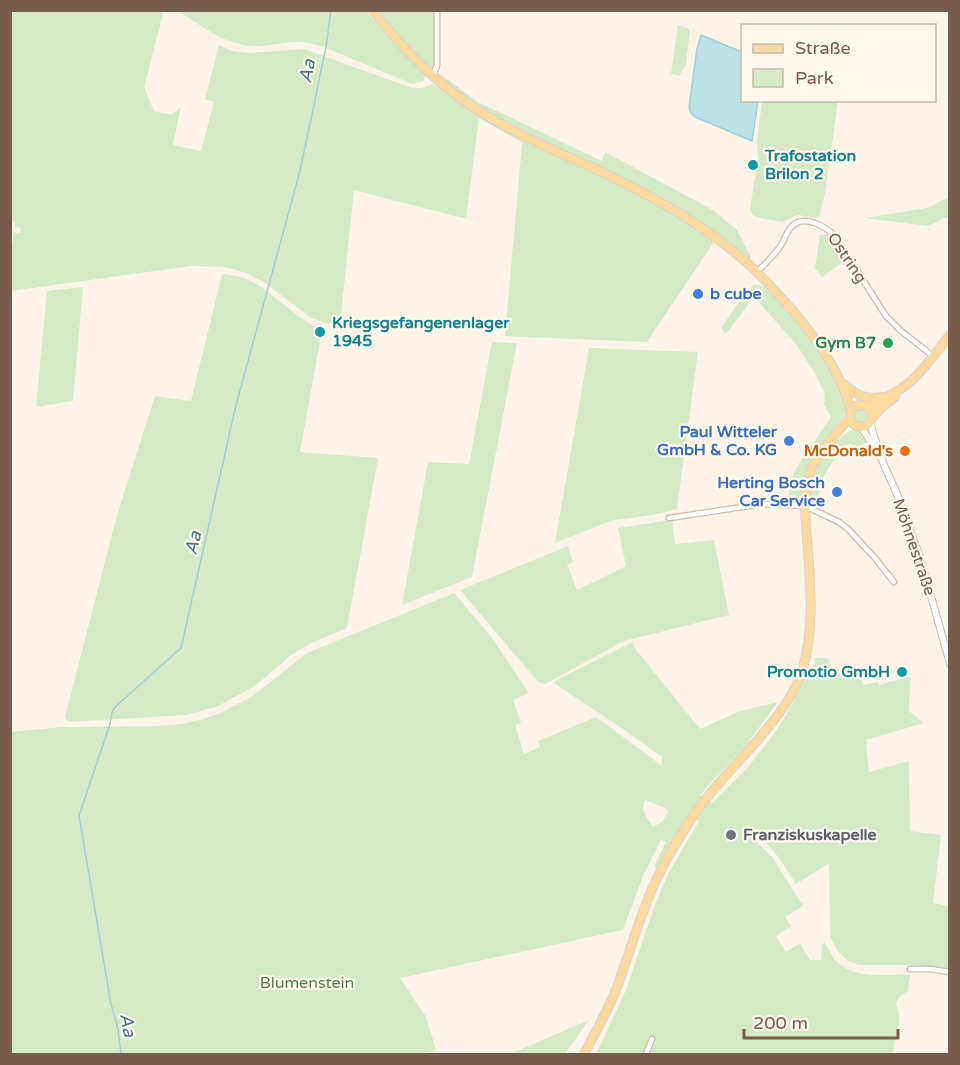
<svg xmlns="http://www.w3.org/2000/svg" width="960" height="1065" font-family="'Varela Round',sans-serif">
<style>
.green{fill:#d4eac5;fill-rule:evenodd}
.water{fill:#bbe0e6;stroke:#a1cfd8;stroke-width:1.5}
.lines{fill:none;stroke-linecap:round;stroke-linejoin:round}
.stream{stroke:#a1cfd8;stroke-width:1.5}
.minor-casing{stroke:#cebcad;stroke-width:7}
.tertiary-casing{stroke:#cebcad;stroke-width:8}
.primary-casing{stroke:#d9d1cd;stroke-width:10}
.minor{stroke:#fff;stroke-width:4.5}
.tertiary{stroke:#fff;stroke-width:6}
.primary{stroke:#fbdaa0;stroke-width:8}
.culture-dot{fill:#0f9aa8;stroke:#fff8ed;stroke-width:2}
.shop-dot{fill:#3f7fe0;stroke:#fff8ed;stroke-width:2}
.leisure-dot{fill:#2e9e5b;stroke:#fff8ed;stroke-width:2}
.food-dot{fill:#e8710a;stroke:#fff8ed;stroke-width:2}
.worship-dot{fill:#6b7280;stroke:#fff8ed;stroke-width:2}
.labels{text-anchor:middle;dominant-baseline:central;stroke-width:4.5;stroke-linejoin:round;paint-order:stroke}
.culture-label{font-size:16px;font-weight:bold;fill:#0d838f;stroke:#fff8ed;text-anchor:start}
.street-label{font-size:16px;fill:#775b4b;stroke:#fff8ed}
.shop-label{font-size:16px;font-weight:bold;fill:#366cbe;stroke:#fff8ed;text-anchor:end}
.leisure-label{font-size:16px;font-weight:bold;fill:#27864d;stroke:#fff8ed;text-anchor:end}
.food-label{font-size:16px;font-weight:bold;fill:#c56008;stroke:#fff8ed;text-anchor:end}
.worship-label{font-size:16px;font-weight:bold;fill:#5b616d;stroke:#fff8ed;text-anchor:start}
.park-label{font-size:16px;fill:#547c42;stroke:#fff8ed}
.water-label{font-size:18px;font-style:italic;fill:#417783;stroke:#fff8ed}
</style>
<rect width="100%" height="100%" fill="#fcf4e7"/>
<g class="green">
<path d="M164,10L144,88L154,111L172,115L181,107L173,145L201,151L214,102L205,99L219,45L232,51L249,53L304,49L412,88H421L433,84L464,106L506,131L609,179L653,202L676,216L714,242L647,342L505,336L522,143L479,118L466,219L354,190L340,325L326,323L311,318L265,283L246,273L225,267L191,266L11,291V251L14,232L20,233L21,228L15,227V222L11,221V11Z"/>
<path d="M178,11H370L368,13C386,35 403,56 425,74L424,81L412,84C391,75 369,66 348,57C335,52 322,45 308,43C292,40 278,45 262,46C226,47 207,29 178,11Z"/>
<path d="M377,11H435L434,69L430,71L393,32Z"/>
<path d="M678,25L690,30L686,65L679,76L671,74Z"/>
<path d="M439,73L478,102L602,161L605,152L713,210L737,230L751,257L749,259L704,225L606,170L491,114L470,101L438,76Z"/>
<path d="M762,101H838L825,193L819,218L797,215L782,222L756,217L752,214L750,209L758,157L757,140Z"/>
<path d="M949,197V218H944L929,226L865,218L927,208Z"/>
<path d="M827,234L832,238L851,269L849,270L842,263L822,277L815,268L820,235Z"/>
<path d="M222,274C230,275 238,276 246,279C274,291 294,318 322,330L300,452L378,458L347,628L311,643L291,655L255,686L216,707L186,715L69,722L66,720L65,717L117,515L155,396L191,401Z"/>
<path d="M754,285H761L771,294L792,317L816,348L840,386L847,409C840,424 828,434 819,447C807,462 803,481 801,500L788,499L792,477L798,465L831,417L824,404L825,394L814,372L796,344L754,297L726,334L721,328L746,292Z"/>
<path d="M83,287L73,401L36,407L47,291Z"/>
<path d="M492,342L517,343L472,577L402,605L428,462L469,464Z"/>
<path d="M589,348L698,352L677,509L653,515L613,520L555,543Z"/>
<circle cx="861" cy="416" r="9"/>
<path d="M851,430L861,432L867,442L856,447L850,443L840,450L821,480L817,505L810,500C814,468 823,448 851,430Z"/>
<path d="M672,520L675,544L714,540L729,615L624,641L545,684L538,682L460,590L568,546L573,562L567,565L577,590L626,566L618,528Z"/>
<path d="M454,593L493,639L529,693L513,700L521,723L515,725L524,754L540,747L538,741L596,717L652,758L661,766L663,758L626,731L554,683L558,679L633,642L634,647L700,729L738,712L778,702L746,745L700,795L712,803L748,767L777,730L799,692L811,668L815,664L814,658H828L833,673L858,667L863,685L878,682L879,685L911,676L910,684L909,711L924,723L866,740L869,772L909,761L910,831L941,835L933,903L949,906V970L912,965H860L848,961L838,952L830,936L829,863L796,884L779,858L759,834L753,838L773,858L803,906L785,917L791,926L776,936L786,952L800,943L810,960H821L822,944L825,943C830,952 834,961 843,967C858,978 891,974 910,975L908,991L898,998L896,1004C904,1021 894,1037 893,1054H596L626,990L655,905L668,874L699,821L688,815L657,868L654,866L666,842L661,840L643,876L623,930L400,978L426,1017L436,1050L422,1053V1054H11L10,732L63,727L158,726L182,724L203,719L220,713L251,697L307,653ZM645,800L665,808L668,812L662,822L653,827C647,818 640,811 645,800Z"/>
<path d="M589,1020L565,1054H510Z"/>
</g>
<path class="water" d="M701,35L742,52V100L758,101L752,141L695,117L691,113L689,107L697,49Z"/>
<g class="lines">
<path class="stream" d="M121,1054L118,1029L111,1004L79,816L110,724L112,712L115,707L181,648L236,405L300,171L326,47L331,10"/>
<g class="minor-casing">
<g id="minor">
<path d="M433,77L437,65V10"/>
<path d="M757,272C765,264 773,256 780,247C784,241 786,232 792,226C804,214 825,226 835,236L886,316L901,331L933,356"/>
<path d="M669,518L762,504L805,506L839,522L848,529L875,558L894,582"/>
<path d="M910,969H930L950,972"/>
<path d="M646,1054L652,1039"/>
</g>
</g>
<g class="tertiary-casing">
<g id="tertiary">
<path d="M871,421L872,430L884,465L897,494L921,560L950,664"/>
<path d="M862,428L880,457"/>
</g>
</g>
<g class="primary-casing">
<g id="primary">
<path d="M373,10C401,48 432,79 470,105C512,133 559,152 604,173C658,199 713,230 757,272C770,285 782,299 794,312C818,341 841,373 851,410"/>
<path d="M844,384C856,395 865,400 882,397"/>
<circle cx="861" cy="416" r="11"/>
<path d="M867,407C882,400 896,393 909,383C925,369 937,351 950,335"/>
<path d="M872,418L880,409L895,397"/>
<path d="M584,1054C595,1033 607,1012 616,990C627,961 635,932 646,904C656,877 670,852 686,827C707,792 740,762 766,730C780,713 795,693 802,672C814,632 811,591 808,550C806,525 802,498 810,473C817,452 836,435 849,418"/>
</g>
</g>
<use href="#minor" class="minor"/>
<use href="#tertiary" class="tertiary"/>
<use href="#primary" class="primary"/>
</g>
<g class="culture-dot">
<circle cx="753" cy="165" r="6"/>
<circle cx="320" cy="332" r="6"/>
<circle cx="902" cy="672" r="6"/>
</g>
<g class="shop-dot">
<circle cx="698" cy="294" r="6"/>
<circle cx="789" cy="441" r="6"/>
<circle cx="837" cy="492" r="6"/>
</g>
<circle class="leisure-dot" cx="888" cy="343" r="6"/>
<circle class="food-dot" cx="905" cy="451" r="6"/>
<circle class="worship-dot" cx="731" cy="835" r="6"/>
<g class="labels">
<g class="culture-label">
<text x="765" y="156">Trafostation<tspan x="765" dy="18">Brilon 2</tspan></text>
<text x="332" y="323">Kriegsgefangenenlager<tspan x="332" dy="18">1945</tspan></text>
<text x="890" y="672" text-anchor="end">Promotio GmbH</text>
</g>
<g class="street-label">
<text transform="translate(847 258) rotate(56)">Ostring</text>
<text transform="translate(914 547) rotate(71)">Möhnestraße</text>
</g>
<g class="shop-label">
<text x="710" y="294" text-anchor="start">b cube</text>
<text x="777" y="432">Paul Witteler<tspan x="777" dy="18">GmbH &amp; Co. KG</tspan></text>
<text x="825" y="483">Herting Bosch<tspan x="825" dy="18">Car Service</tspan></text>
</g>
<g class="leisure-label">
<text x="876" y="343">Gym B7</text>
</g>
<g class="food-label">
<text x="893" y="451">McDonald's</text>
</g>
<g class="worship-label">
<text x="743" y="835">Franziskuskapelle</text>
</g>
<g class="park-label">
<text x="307" y="983">Blumenstein</text>
</g>
<g class="water-label">
<text transform="translate(307 71) rotate(-79)">Aa</text>
<text transform="translate(193 543) rotate(-77)">Aa</text>
<text transform="translate(128 1025) rotate(80)">Aa</text>
</g>
</g>
<rect width="960" height="1065" fill="none" stroke="#775b4b" stroke-width="24"/>
<rect x="741" y="24" width="195" height="78" fill="#fff8ed" stroke="#c9b9ac" stroke-width="1.5"/>
<rect x="753" y="44" width="30" height="9" fill="#fbdaa0" stroke="#c9b9ac" stroke-width="1.5"/>
<text x="795" y="54" font-size="18" fill="#775b4b">Straße</text>
<rect x="753" y="69" width="30" height="18" fill="#d4eac5" stroke="#c9b9ac" stroke-width="1.5"/>
<text x="795" y="84" font-size="18" fill="#775b4b">Park</text>
<path d="M744 1029v9h154v-9" fill="none" stroke="#775b4b" stroke-width="3"/>
<text x="753" y="1029" font-size="18" fill="#775b4b" stroke="#fff8ed" stroke-width="4.5" paint-order="stroke">200 m</text>
</svg>
